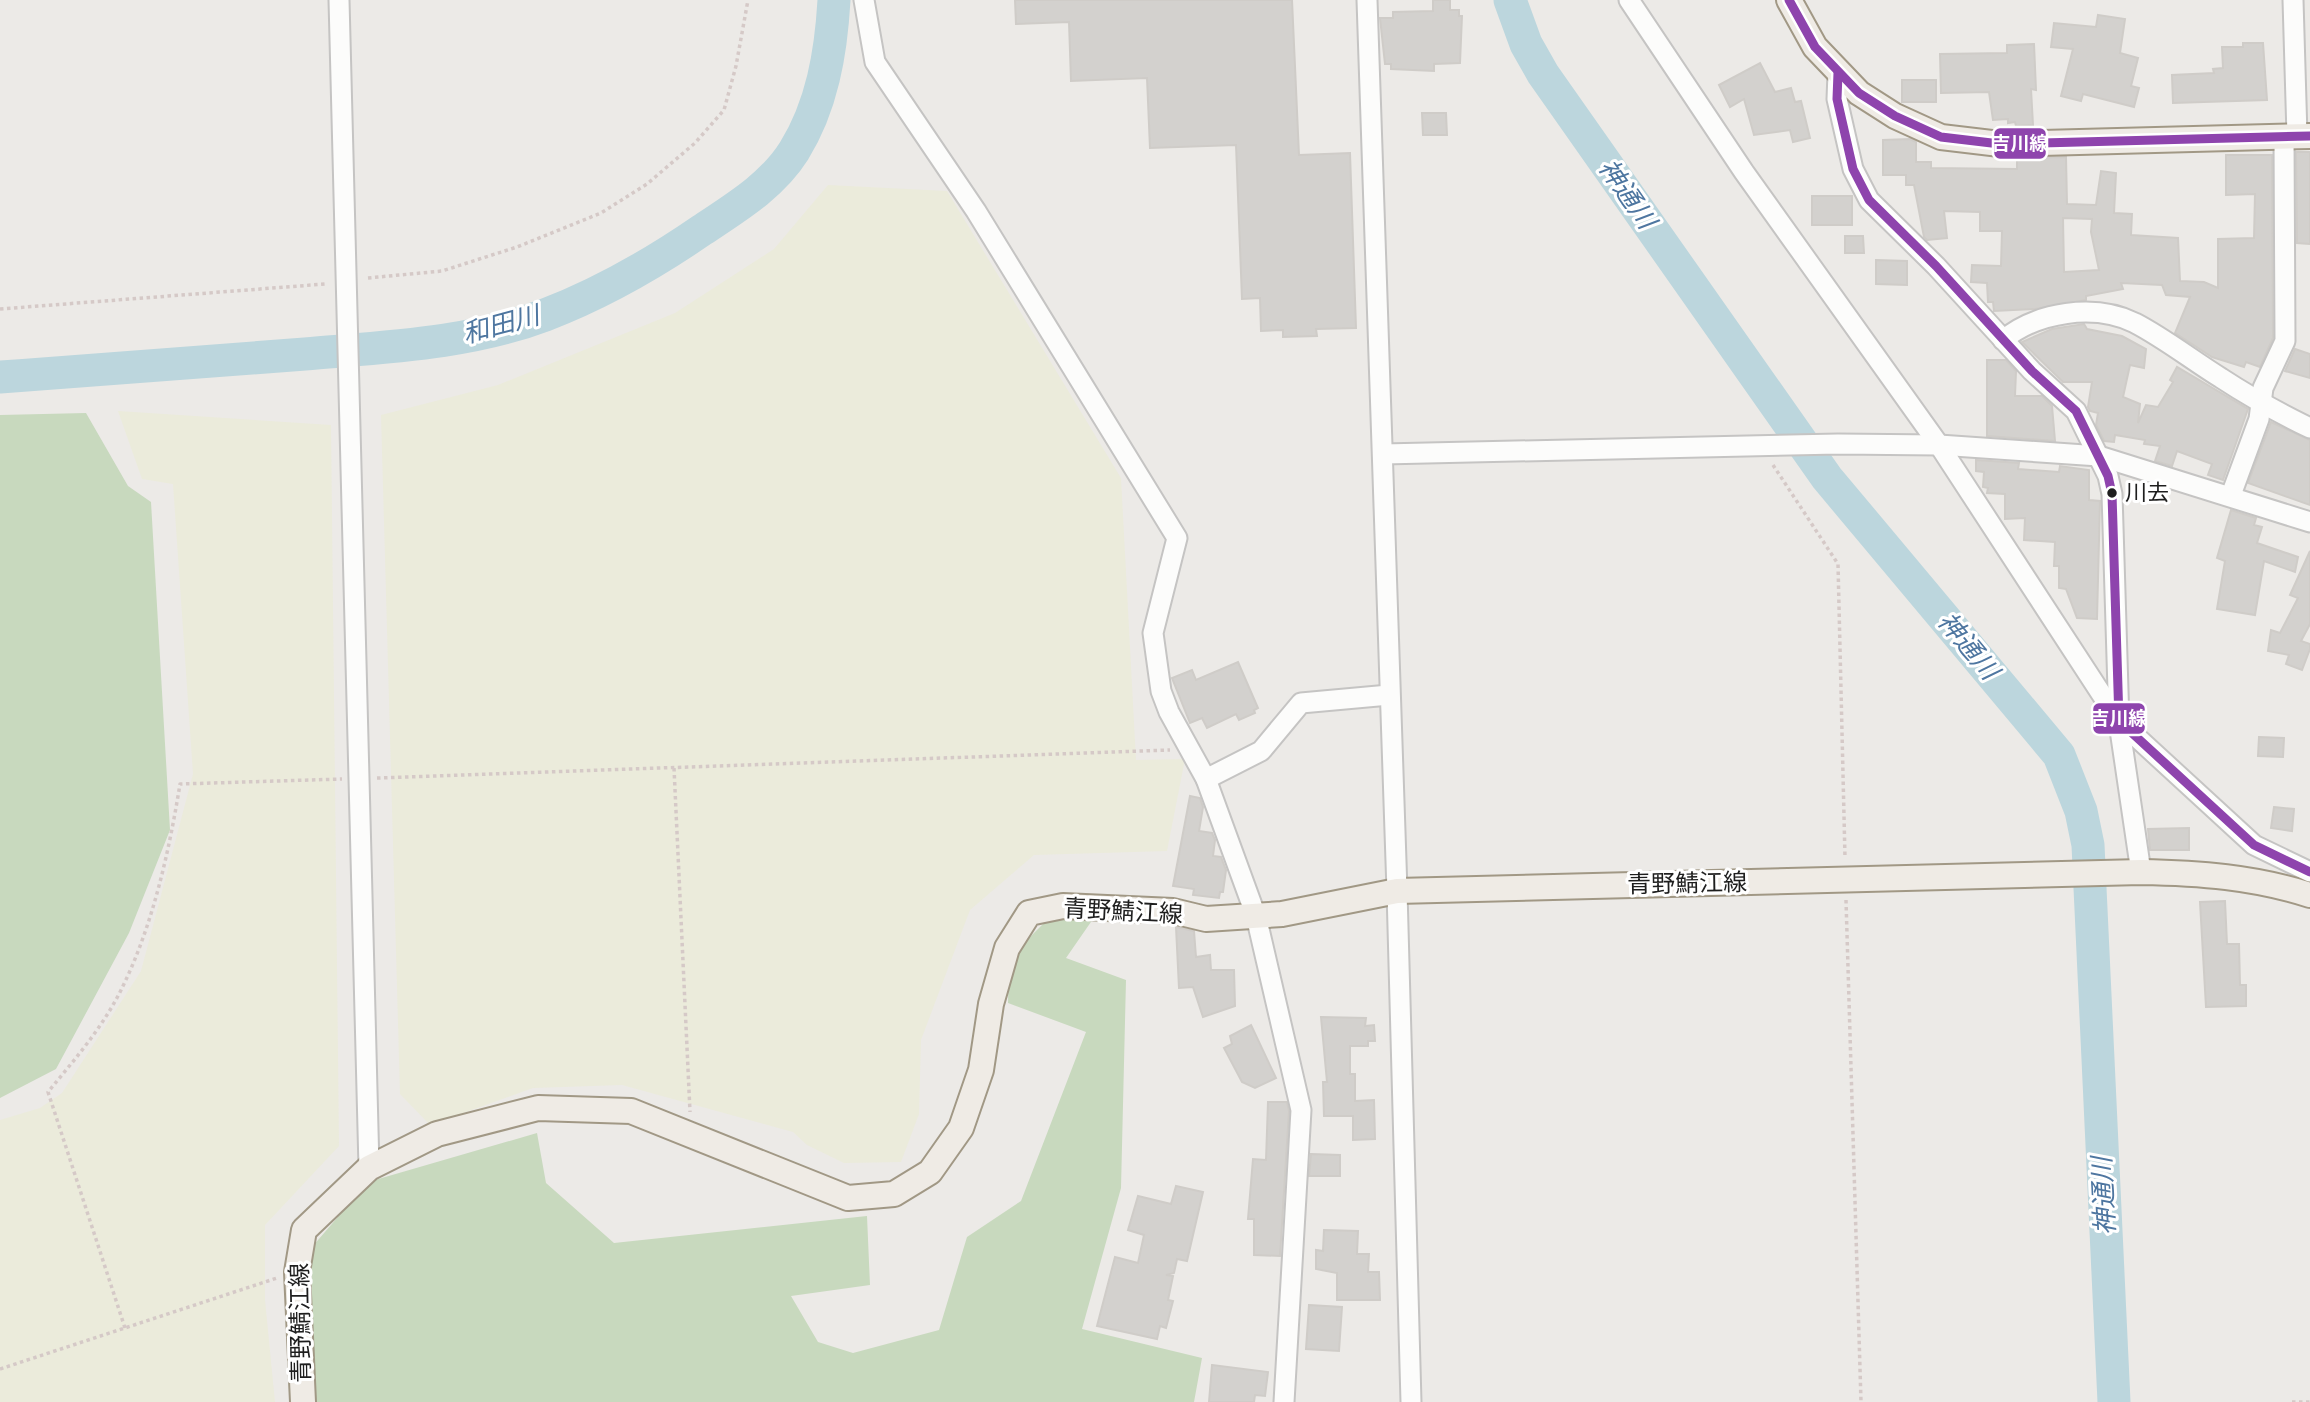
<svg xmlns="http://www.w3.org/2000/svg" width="2310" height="1402" font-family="'Source Sans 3','Noto Sans JP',sans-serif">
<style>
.farmland{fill:#ebebdb}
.forest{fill:#c8d9be}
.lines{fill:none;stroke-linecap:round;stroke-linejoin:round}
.river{stroke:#bcd6dd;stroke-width:33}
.building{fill:#d3d1ce;stroke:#cfccc8;stroke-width:2;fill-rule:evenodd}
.minor-casing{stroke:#c5c4c3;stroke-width:23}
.major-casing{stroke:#a19885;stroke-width:28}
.path{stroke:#d5c9c7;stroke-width:3.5;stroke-dasharray:3.5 3.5;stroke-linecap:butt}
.minor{stroke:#fcfcfb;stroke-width:19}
.major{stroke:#efebe5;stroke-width:24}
.bus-1-casing{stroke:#fff;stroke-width:14}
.bus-1{stroke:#8e44ad;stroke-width:9}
.bus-dot{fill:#1e1e1e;stroke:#fff;stroke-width:2.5}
.labels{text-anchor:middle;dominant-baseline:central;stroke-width:6;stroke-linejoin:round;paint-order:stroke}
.bus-label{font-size:22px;fill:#1e1e1e;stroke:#fff;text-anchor:start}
.street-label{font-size:24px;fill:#1e1e1e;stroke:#fff}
.water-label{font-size:26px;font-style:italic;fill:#4e76a0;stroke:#fff}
.line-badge{stroke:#fff;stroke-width:2.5}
.badge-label{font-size:19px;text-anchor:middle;font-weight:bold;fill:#fff}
</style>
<rect width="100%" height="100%" fill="#eceae7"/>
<g class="farmland">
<path d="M828,185L947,191L1121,478L1136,760L1185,759L1167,851L1034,855L970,910L921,1040L919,1114L901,1162L844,1163L807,1145L793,1132L622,1085L533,1088L430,1125L400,1094L381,415L498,385L675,313L774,249Z"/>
<path d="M118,411L331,425L339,1146L265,1225V1300L275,1402H0V1120L40,1108L62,1093L141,971L193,774L173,484L142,479Z"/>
</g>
<g class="forest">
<path d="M86,413L128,486L151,502L170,830L129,933L56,1069L0,1098V415Z"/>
<path d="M1093,919L1066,958L1126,980L1121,1188L1082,1329L1202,1358L1194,1402H311L312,1247L368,1182L537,1133L546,1183L614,1243L867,1216L870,1285L791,1296L818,1342L853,1353L939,1330L967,1237L1021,1201L1086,1032L1008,1003L1009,958L1047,920Z"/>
</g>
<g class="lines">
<g class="river">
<path d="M1510,0L1526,44L1543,74L1827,478L2059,755L2081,811L2088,845L2114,1402"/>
<path d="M0,377C102,370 204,362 305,354C385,347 469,344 545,315C600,294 654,263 702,230C735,208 772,186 794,151C822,106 831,53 834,0"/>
</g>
</g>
<g class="building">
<path d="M1015,0H1292L1299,155L1350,153L1356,328L1316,329L1317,336L1283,337V330L1261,331L1260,298L1242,299L1236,145L1150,148L1147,78L1071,81L1069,22L1016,24Z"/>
<path d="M1433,0H1450V10H1459V16H1462L1460,63L1434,64V71L1391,69V64H1385L1380,18H1393V12L1433,11Z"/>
<path d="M2098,15L2125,19L2120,53L2138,58L2131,86L2139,88L2134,107L2083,94L2081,101L2061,96L2073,49L2051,47L2054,23L2096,27Z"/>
<path d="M2243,43H2263L2267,100L2173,103L2172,75L2214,73L2213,69L2223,68L2222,47H2243Z"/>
<path d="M2034,44L2036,90L2031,89L2033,125L2016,126L2015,122L2008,123V119L1993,120L1989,92L1941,93L1940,54L2007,53V45Z"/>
<path d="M1760,63L1775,92L1791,88L1795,102L1801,101L1810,138L1793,142L1790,130L1754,135L1744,99L1730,107L1719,85Z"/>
<rect x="1902" y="80" width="34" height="22"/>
<path d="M1422,113H1446L1447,135H1423Z"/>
<path d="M1910,139L1916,142V162H1931V168L2017,169V158L2066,157L2067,204L2096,205L2101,171L2116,173L2114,213L2132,214L2131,235L2178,238L2180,281L2204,282L2218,288V239L2254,238L2255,194L2226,195V155H2272L2273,338L2260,367L2246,362L2244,367L2212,357L2175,333L2190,297L2166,295L2162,285L2121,283L2123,289L2086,296V300L2035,309L1994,311L1993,302H1988L1987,283L1971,282L1972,265L2001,266L2002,231H1980V212L1944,211L1947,238L1927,240L1924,237L1914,185H1906V175H1883V140ZM2063,218L2092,219L2091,232L2099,270L2064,272Z"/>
<path d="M2296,152H2310V244L2297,243Z"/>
<rect x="1812" y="196" width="40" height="29"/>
<path d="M1845,236H1863L1864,253H1845Z"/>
<path d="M1876,260L1907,261V285L1876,284Z"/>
<path d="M2084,324L2087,329L2122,336L2146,349L2144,368L2130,365L2123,397L2140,404L2138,423L2146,405L2158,407L2173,382L2170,380L2177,367L2248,409L2223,480L2208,475L2212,464L2177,451L2172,466L2155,461L2160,446L2144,444L2145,440L2115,435L2114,442L2104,441L2096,425L2098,413L2090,411L2088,407L2092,382H2063L2022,342L2052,329Z"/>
<path d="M2295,349L2310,354V378L2285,371Z"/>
<path d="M1987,360H2006L2016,371L2015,396H2042L2052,406L2055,441L1987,436Z"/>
<path d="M2271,422L2310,440V505L2248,483Z"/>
<path d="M1976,460L2019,463L2018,469L2059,472L2060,466L2089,470V500L2100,501L2097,619L2077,618L2066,589L2059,588V566H2054L2055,542L2024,540L2025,518L2005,519V494L1987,493L1988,488L1983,487L1984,472L1976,471Z"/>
<path d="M2231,510L2256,518L2254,525L2262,527L2257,543L2298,557L2295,572L2264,561L2255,615L2217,609L2225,561L2217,558Z"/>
<path d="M2310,551V624L2301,641L2310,644V649L2302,670L2286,664L2289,655L2268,651L2271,630L2280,633L2298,598L2290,595Z"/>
<path d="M1238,662L1258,708L1254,710L1255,713L1239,720L1236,714L1207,728L1202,718L1190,723L1172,678L1192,670L1196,680Z"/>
<path d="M2259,737L2284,738L2283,757L2258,756Z"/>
<path d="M1190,796L1200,798L1203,807L1199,831L1212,833L1215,840L1213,856L1221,857L1226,870L1223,892H1220L1219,898L1193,895L1194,889L1173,886Z"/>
<path d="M2274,807L2294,809L2292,831L2271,828Z"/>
<path d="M2189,828V850H2150L2148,829Z"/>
<path d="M2225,901L2227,944H2239L2240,985H2246V1006L2206,1007L2200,902Z"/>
<path d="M1176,927L1194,931L1196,957L1210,955L1211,970H1234L1235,1006L1203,1017L1193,987L1179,988Z"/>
<path d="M1321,1017L1366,1018L1365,1026L1374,1025L1375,1041H1368V1046H1350V1074H1355V1101L1374,1100L1375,1139L1353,1140V1116H1324L1323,1082H1327Z"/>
<path d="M1251,1025L1276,1078L1255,1088L1242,1082L1224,1048L1232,1044L1230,1036Z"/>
<path d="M1268,1102H1287L1289,1111L1280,1256L1254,1255V1219H1248L1253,1159L1266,1160Z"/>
<path d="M1311,1154L1340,1155V1176H1309Z"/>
<path d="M1176,1186L1203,1192L1187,1261L1177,1259L1174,1273L1166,1275L1173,1276L1168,1300L1173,1301L1166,1328L1160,1326L1157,1339L1097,1326L1115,1257L1138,1263L1144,1235L1128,1230L1138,1196L1171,1204Z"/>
<path d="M1324,1230L1358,1231L1357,1254H1369L1368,1272H1379L1380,1300H1337V1273L1316,1269V1250L1323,1251Z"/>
<path d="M1309,1305L1342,1307L1339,1351L1306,1349Z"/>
<path d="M1212,1365L1268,1372L1265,1396L1255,1395L1254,1402H1209Z"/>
</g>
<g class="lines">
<g class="minor-casing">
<g id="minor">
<path d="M339,0L369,1168"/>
<path d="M864,0L875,62L976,211L1177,538L1153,633L1161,691L1169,712L1206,779L1256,916L1301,1110L1284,1402"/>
<path d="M1367,0L1397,891L1411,1402"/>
<path d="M1629,0L1744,172L1939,445L2119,721L2254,845L2310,872"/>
<path d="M2293,0L2297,136"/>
<path d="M1838,73L1837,99L1853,169L1869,200L1936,266L2032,371L2076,411L2108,476L2112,494L2119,723L2141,872"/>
<path d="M2003,340C2037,312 2094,303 2135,323C2164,338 2192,360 2221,378C2250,397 2279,413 2310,428"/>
<path d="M1383,454L1838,444L1939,445L2099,456L2310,522"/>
<path d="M2231,495L2259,419L2263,388L2285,341L2284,137"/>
<path d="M1206,779L1261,751L1301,703L1389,695"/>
</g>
</g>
<g class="major-casing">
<g id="major">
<path d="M1789,0L1815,47L1859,93L1895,116L1941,137L2000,144L2310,136"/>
<path d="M303,1402L297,1272L304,1230L369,1168L437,1134L538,1108L631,1111L848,1198L894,1194L930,1172L961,1128L981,1070L991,1004L1007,948L1029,913L1063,906L1173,911L1206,919L1282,914L1397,891L2141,872C2199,873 2254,877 2310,895"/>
</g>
</g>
<g class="path">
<path d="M368,278L442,271L517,247L601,213L647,184L695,143L724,110L736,66L748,0"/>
<path d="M0,309L325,284"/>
<path d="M1773,465L1838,564L1845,858"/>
<path d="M674,768L690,1112"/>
<path d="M377,778L1170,750"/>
<path d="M1846,900L1861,1402"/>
<path d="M125,1328L48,1092C75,1059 104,1026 123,986C153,924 169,852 180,784L342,779"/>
<path d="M0,1369L277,1278"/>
<path d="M2292,1402H2310"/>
</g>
<use href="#minor" class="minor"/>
<use href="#major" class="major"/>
<g class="bus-1-casing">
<g id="bus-1">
<path d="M1789,0L1815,47L1859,93L1895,116L1941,137L2000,144L2310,136"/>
<path d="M1838,73L1837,99L1853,169L1869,200L1936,266L2032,371L2076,411L2108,476L2112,494L2119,721L2254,845L2310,872"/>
</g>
</g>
<use href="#bus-1" class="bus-1"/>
</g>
<circle class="bus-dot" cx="2112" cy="493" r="6"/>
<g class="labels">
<g class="bus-label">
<text x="2125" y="493">川去</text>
</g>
<g class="street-label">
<text transform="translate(1687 884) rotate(-1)">青野鯖江線</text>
<text transform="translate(1123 912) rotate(3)">青野鯖江線</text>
<text transform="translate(301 1323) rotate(-91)">青野鯖江線</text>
</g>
<g class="water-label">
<text transform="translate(1627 194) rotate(55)">神通川</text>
<text transform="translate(501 325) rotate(-15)">和田川</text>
<text transform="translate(1968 646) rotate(50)">神通川</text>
<text transform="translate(2104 1196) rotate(-93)">神通川</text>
</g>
</g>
<g class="line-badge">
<rect x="1993" y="127" width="54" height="33" rx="7" fill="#8e44ad"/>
<rect x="2092" y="702" width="54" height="33" rx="7" fill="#8e44ad"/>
</g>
<g class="badge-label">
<text x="2020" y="150">吉川線</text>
<text x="2119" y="725">吉川線</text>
</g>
</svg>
